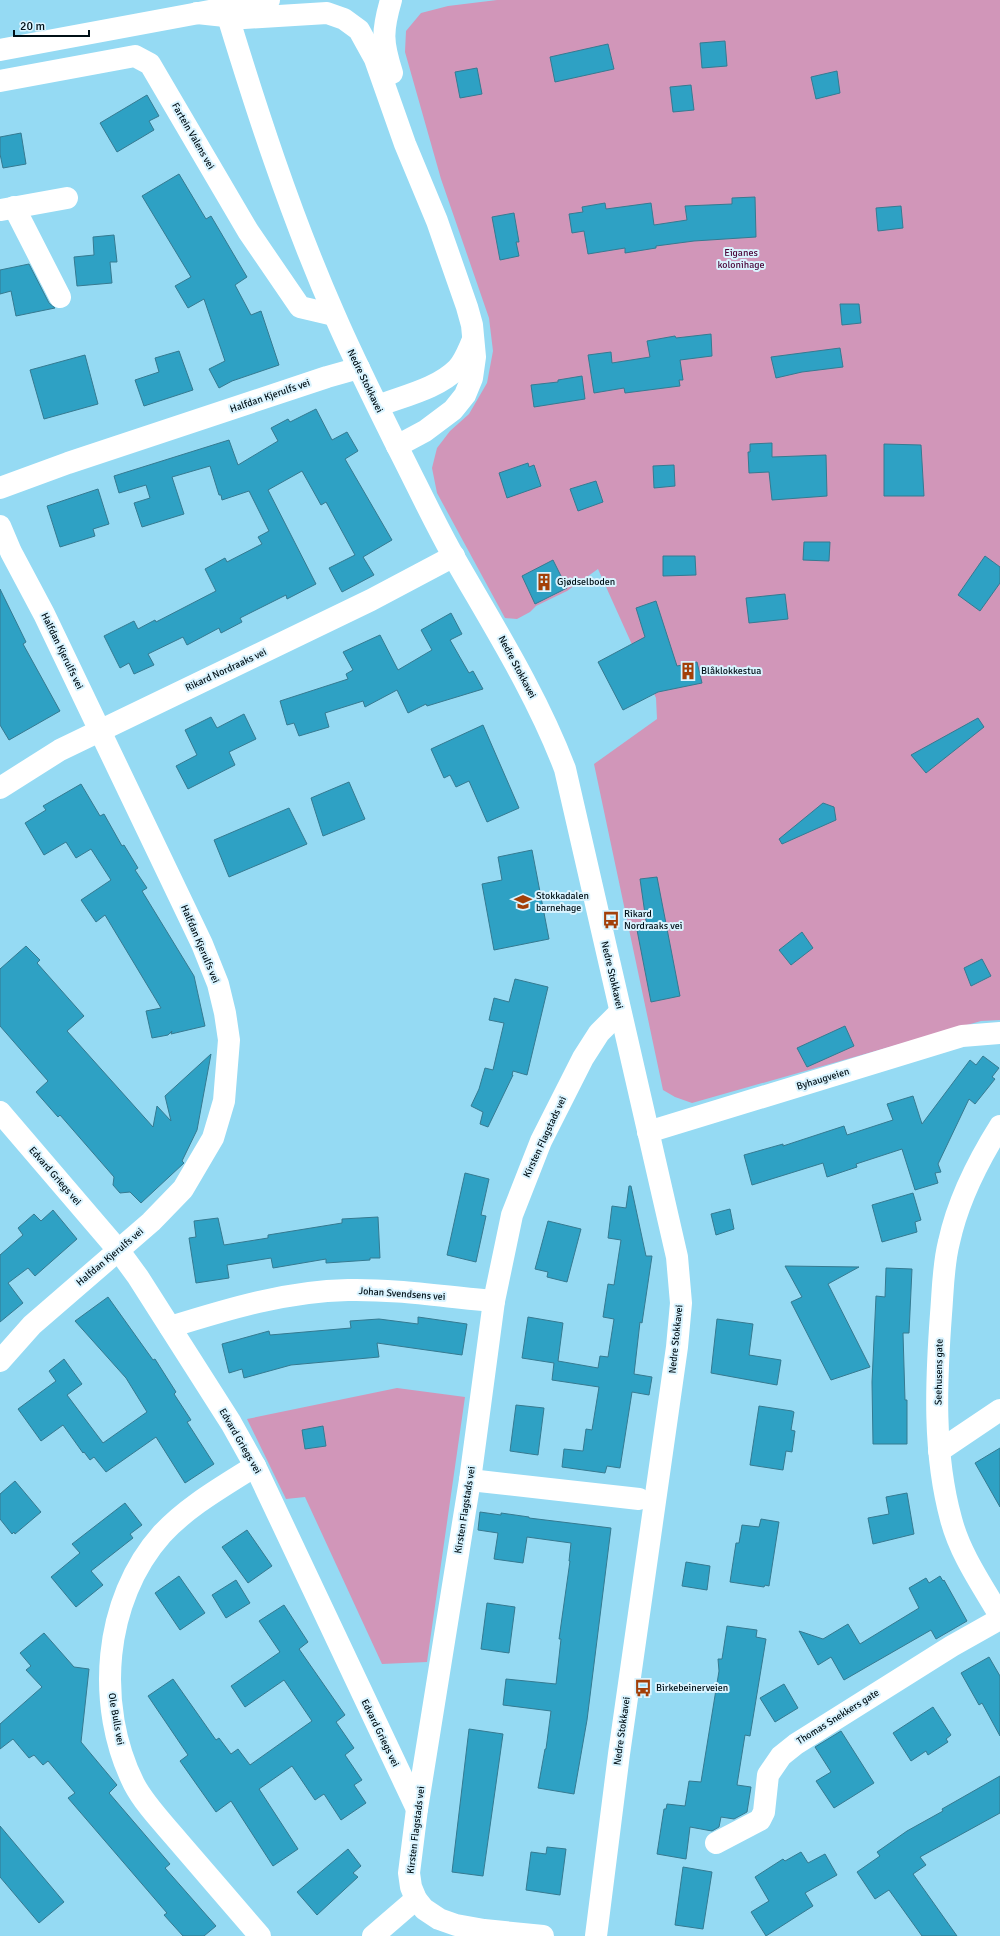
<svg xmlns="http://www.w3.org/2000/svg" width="1000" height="1936" font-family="Signika,sans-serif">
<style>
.green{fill:#d196b9}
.building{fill:#2ea1c4;stroke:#357a91}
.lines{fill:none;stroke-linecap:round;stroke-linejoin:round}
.minor{stroke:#fff;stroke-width:22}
.secondary{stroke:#fff;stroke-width:22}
.primary{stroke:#fff;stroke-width:22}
.labels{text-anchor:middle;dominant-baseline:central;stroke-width:4;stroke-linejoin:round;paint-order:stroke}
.street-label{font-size:10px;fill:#001017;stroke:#daf4ff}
.park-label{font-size:10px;fill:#4c0739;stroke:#daf4ff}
.poi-label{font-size:10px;fill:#001017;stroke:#daf4ff;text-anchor:start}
</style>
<rect width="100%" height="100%" fill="#95daf3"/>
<g class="green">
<path d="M497,0H1000V1020L981,1021L692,1103L675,1097L663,1090L594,764L657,719L656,698L598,569L567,591L536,606L530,612L517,619L505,618L437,493L432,468L437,448L450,431L469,414L487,383L493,351L489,318L441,179L405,52L406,31L421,13L448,6Z"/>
<path d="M397,1388L465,1397L427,1662L382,1664L305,1497L286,1499L247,1419Z"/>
</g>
<g class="building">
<path d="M725,41L727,66L702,68L700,43Z"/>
<path d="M608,44L614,69L555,82L550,57Z"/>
<path d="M477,68L482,94L460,98L455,72Z"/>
<path d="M837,71L840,93L816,99L811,77Z"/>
<path d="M691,85L694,110L673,112L670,87Z"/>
<path d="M147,95L159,116L149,121L154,130L117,152L100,123Z"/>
<path d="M21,133L26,164L3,168L0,154V137Z"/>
<path d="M179,174L206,219L211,216L247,277L235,285L251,315L261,311L279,365L232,381L219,388L209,369L225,361L204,299L188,308L175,286L191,277L142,196Z"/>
<path d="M755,197L756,237L694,241L656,246V248L625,253V248L588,254L584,231L572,233L569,214L583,212L582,207L605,203L606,209L651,203L654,225L687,220L685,206L732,204V198Z"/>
<path d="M901,206L903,228L878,231L876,208Z"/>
<path d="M514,213L519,242H516L519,256L500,260L492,217Z"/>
<path d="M114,235L117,262H110L112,283L77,286L74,257L94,255L93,237Z"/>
<path d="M29,264L49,303L55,308L16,316L11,291L0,294V270Z"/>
<path d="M840,304H859L861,323L842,325Z"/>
<path d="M711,334L712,356L680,360L683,380H679L680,386L625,393L624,388L594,393L588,355L611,352L612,363L650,357L647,341L675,336L676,338Z"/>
<path d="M840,348L843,367L802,372L776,378L771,357Z"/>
<path d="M179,351L193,390L144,406L135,380L159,372L155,358Z"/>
<path d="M85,355L98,404L44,419L30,370Z"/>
<path d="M582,376L585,399L534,407L531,385L558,382V380Z"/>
<path d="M316,409L332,440L347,432L358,451L345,459L392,540L363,557L374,575L342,592L329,568L355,555L326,502L321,505L302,471L268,490L316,584L287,599L286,595L240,618L242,622L221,633L219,628L187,645L183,637L148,654L154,665L134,674L129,663L120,668L104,636L134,621L138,629L155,620L156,622L216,591L205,569L225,558L227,562L262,544L258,537L269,531L249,491L222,500L221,495H219L210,466L172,477L184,514L142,527L134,503L150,498L146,485L119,493L114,476L229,440L238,465L278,441L271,428L288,419L290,422Z"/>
<path d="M772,443V457L826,455L827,496L772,500L769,472L749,473L748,452H750V444Z"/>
<path d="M884,444L921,445L924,496H884Z"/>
<path d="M528,463L529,467L534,465L541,486L507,498L499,473Z"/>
<path d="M674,465L675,486L654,488L653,466Z"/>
<path d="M596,481L603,502L578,511L570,489Z"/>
<path d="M98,489L109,524L93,529L95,536L60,547L47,506Z"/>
<path d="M804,542H830L829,561L803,560Z"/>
<path d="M663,556H695L696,575L663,576Z"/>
<path d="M985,556L1000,567V583L980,611L958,595Z"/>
<path d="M553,560L567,588L535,604L522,576Z"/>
<path d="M0,589L26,642L23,644L60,711L9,740L0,725Z"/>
<path d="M785,594L788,619L749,623L746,598Z"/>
<path d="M656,601L677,666L697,662L702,683L658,692L623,710L598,662L645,637L636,608Z"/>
<path d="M451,613L462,634L450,640L469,673L473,671L483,689L427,706L426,704L408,713L397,690L365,707L363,701L325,713L329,727L299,736L294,723L287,725L280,701L348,679L346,674L353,670L343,652L380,635L398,670L432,650L421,630Z"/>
<path d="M244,714L256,739L229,752L235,765L188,789L176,766L197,755L185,730L211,717L217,728Z"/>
<path d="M978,718L984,727L926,773L911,755Z"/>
<path d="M483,725L519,808L487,822L469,781L456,787L450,775L444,778L431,749Z"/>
<path d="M349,782L365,819L323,836L311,798Z"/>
<path d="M81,784L100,816L104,814L122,846L124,845L138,868L135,870L147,888L142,891L194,976L205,1026L171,1034L172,1031L168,1035L152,1038L146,1011L161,1008L105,915L96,922L81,900L111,880L91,849L76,858L66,842L44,855L25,823L46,810L43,806Z"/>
<path d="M823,803L834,807L836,820L782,844L779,839Z"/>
<path d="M289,808L307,844L229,877L214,840Z"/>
<path d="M532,850L549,939L494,950L482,884L502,880L498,857Z"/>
<path d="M657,877L680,996L651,1002L637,930L647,928L640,879Z"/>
<path d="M802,932L813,948L791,965L779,950Z"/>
<path d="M26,946L40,960L37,963L84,1016L67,1031L153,1127L157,1106L171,1121L165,1096L211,1054L197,1130L182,1161L184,1163L141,1203L130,1192L120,1193L113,1185L114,1177L60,1115L58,1117L36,1092L48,1081L0,1026V969Z"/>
<path d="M982,959L991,976L971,986L964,968Z"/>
<path d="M515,979L548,987L527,1075L513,1071L512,1075H513L488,1127L480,1124L483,1112L471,1106L479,1089L485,1068L493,1070L504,1023L489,1020L494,998L509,1002Z"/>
<path d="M845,1026L854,1046L807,1067L797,1048Z"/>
<path d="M983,1056L999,1068L992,1077L995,1079L975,1104L969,1099L938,1164L941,1172L935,1173L938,1183L915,1190L902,1149L856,1164L857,1167L827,1177L823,1163L752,1185L744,1155L783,1144V1146L844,1126L847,1135L893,1120L887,1104L913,1096L922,1124L970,1060L976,1065Z"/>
<path d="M465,1173L489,1179L481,1215L486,1216L476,1262L447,1255Z"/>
<path d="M629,1186H631L646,1256H652L642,1323L640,1322L634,1374L652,1377L649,1395L632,1392L620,1468L607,1466L605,1473L562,1467L564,1449L583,1451L586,1429L592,1430L599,1387L552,1380L554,1363L522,1358L528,1317L563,1323L558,1361L598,1368L600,1356L608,1357L614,1319L603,1317L608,1284L614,1285L621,1240L608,1238L612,1206L626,1208Z"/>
<path d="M913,1193L921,1220L915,1222L917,1232L882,1242L872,1205Z"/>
<path d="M730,1209L734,1229L716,1235L711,1214Z"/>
<path d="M53,1210L77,1239L35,1276L28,1268L8,1283L23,1303L0,1322V1255L23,1235L18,1228L34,1214L41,1221Z"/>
<path d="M378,1217L380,1258H370V1260L326,1263V1259L273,1268L271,1258L227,1265L229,1278L196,1283L189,1238L196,1237L194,1221L218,1218L224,1245L268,1238V1235L342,1223V1219Z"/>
<path d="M548,1221L581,1229L567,1282L547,1277L548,1272L535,1269Z"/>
<path d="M785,1266L859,1267L828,1284L870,1367L831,1380L791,1302L802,1297Z"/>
<path d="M886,1268L912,1269L909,1333H903L905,1400H907V1444H873L872,1382L876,1296L885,1297Z"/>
<path d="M108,1297L153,1360L155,1359L176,1392L174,1394L191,1420L187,1422L214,1464L185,1483L156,1437L106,1472L94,1457L90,1460L84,1452L83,1453L63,1425L41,1441L18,1409L56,1381L49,1371L64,1359L82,1384L67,1395L103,1443L147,1412L126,1378L75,1321Z"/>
<path d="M418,1317L467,1324L462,1355L377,1343L379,1357L291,1365L244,1378L242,1369L229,1373L222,1344L269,1331L270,1335L351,1328L350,1321L379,1319L418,1324Z"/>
<path d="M717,1319L753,1324L749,1355L781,1360L777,1385L711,1373Z"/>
<path d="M516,1405L544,1408L538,1455L510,1451Z"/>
<path d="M759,1406L792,1411L794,1412L791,1430L795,1431L792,1452L786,1451L783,1470L750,1465Z"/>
<path d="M323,1426L326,1446L305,1449L302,1430Z"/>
<path d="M1000,1448V1507L975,1463Z"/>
<path d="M15,1481L41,1512L15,1534L14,1532L12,1534L0,1519V1494Z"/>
<path d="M907,1493L914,1534L873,1544L868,1518L889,1514L886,1497Z"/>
<path d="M125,1503L142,1525L130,1534L133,1538L91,1571L103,1585L76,1607L51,1577L80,1553L72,1544Z"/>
<path d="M480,1512L501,1515V1513L529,1517V1518L611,1528L587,1720L574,1794L538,1788L545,1749H546L551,1711L503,1705L506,1679L556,1684L561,1639H559L570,1561H569L571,1543L527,1537L523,1563L494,1559L498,1533L478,1530Z"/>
<path d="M761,1519L779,1522L769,1586L765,1585L764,1587L730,1582L736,1543H739L742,1525L759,1527Z"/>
<path d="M247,1530L272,1566L248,1583L222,1547Z"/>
<path d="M686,1562L710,1566L707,1590L682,1586Z"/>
<path d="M179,1576L205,1613L180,1630L155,1593Z"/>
<path d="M940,1576L943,1581L944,1580L967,1621L936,1639L931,1630L844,1680L831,1657L818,1665L799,1631L823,1639L848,1624L860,1644L919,1608L909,1588L926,1578L929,1583Z"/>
<path d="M236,1580L250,1603L226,1618L212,1595Z"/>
<path d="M487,1603L515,1607L509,1653L481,1649Z"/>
<path d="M284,1605L308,1642L299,1649L345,1715L336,1722L354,1748L345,1755L362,1780L354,1785L366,1803L341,1820L324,1794L315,1800L292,1766L259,1789L298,1849L273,1866L231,1801L216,1812L180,1761L188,1755L148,1696L173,1679L216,1740L219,1738L231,1754L238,1749L250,1765L312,1721L284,1680L245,1707L231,1686L280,1652L259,1621Z"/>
<path d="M727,1626L757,1630L756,1637L766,1639L750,1736L745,1735L737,1785L751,1787L747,1812L734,1819L721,1817L719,1827L712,1831L690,1827L686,1859L657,1854L664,1809H666L667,1804L685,1806L689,1781L701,1782L719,1671L718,1659H722Z"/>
<path d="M44,1633L74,1667L89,1669L81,1742L117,1785L109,1793L170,1864L165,1868L216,1926L204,1936H183L164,1915L167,1913L68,1798L75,1793L48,1761L43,1765L34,1755L29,1758L13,1739L0,1749V1724L42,1687L26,1670L31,1666L20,1653Z"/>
<path d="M989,1657L1000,1676V1736L982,1703L979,1705L961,1673Z"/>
<path d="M784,1684L798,1708L775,1722L760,1698Z"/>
<path d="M933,1707L951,1735L946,1739L948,1742L928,1755L926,1751L911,1761L893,1733Z"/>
<path d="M469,1729L503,1734L483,1876L452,1872Z"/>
<path d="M841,1731L874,1783L834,1808L816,1781L831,1772L815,1747Z"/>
<path d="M1000,1776V1813L920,1857L926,1865L913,1874L957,1936H922L889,1890L875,1899L857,1872L880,1856L877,1852L907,1831L943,1811L942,1809Z"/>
<path d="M0,1826L64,1902L39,1923L0,1877Z"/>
<path d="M547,1847L566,1849L560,1895L526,1890L531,1852L546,1854Z"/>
<path d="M348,1849L361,1866L353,1873L358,1877L317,1915L297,1892Z"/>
<path d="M801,1852L808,1863L825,1854L837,1875L805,1893L813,1906L766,1936L751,1912L769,1901L755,1877L783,1859L785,1861Z"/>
<path d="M683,1867L712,1872L703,1929L675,1925Z"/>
</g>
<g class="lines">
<g class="minor">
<path d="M0,81L135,56L150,64L248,231L300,307L334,315"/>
<path d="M14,207L60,297"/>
<path d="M1,210L67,198"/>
<path d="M0,488L68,463L327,377L359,368"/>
<path d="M0,526L11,552L44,614L202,944L218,984L225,1013L229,1040L224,1101L213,1138L183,1189L151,1222L32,1325L0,1361"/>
<path d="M0,788L60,750L371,600L454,556"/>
<path d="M0,1112L119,1251L138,1277L231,1423L255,1466L417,1809"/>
<path d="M1000,1126C978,1161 958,1200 949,1242C943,1265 943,1290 941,1314C936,1382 933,1453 951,1519C960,1554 982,1585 1000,1616"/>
<path d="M648,1132L962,1036L1000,1033"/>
<path d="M170,1327C228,1309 287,1291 348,1290C397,1289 445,1297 494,1301"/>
<path d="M939,1451L1000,1410"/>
<path d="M255,1466C222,1487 188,1506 162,1534C103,1600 95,1706 134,1784C145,1805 164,1824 179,1842C206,1873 233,1905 260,1936"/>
<path d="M470,1480L639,1499"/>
<path d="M716,1843L760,1820L764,1812L768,1775L781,1756L796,1744L952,1646L1000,1619"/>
<path d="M373,1936L416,1899"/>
<path d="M543,1936L484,1930L456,1925L439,1919L424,1909L416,1899L411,1887L409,1873L417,1809L470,1480L494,1301L512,1215L541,1141L583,1058L599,1033L620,1012"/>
</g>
<path class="secondary" d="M223,0C255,106 290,214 335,316C354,360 376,403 397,446C416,483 434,522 455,559C494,627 537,695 565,769L677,1257L681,1303L677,1347L619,1754L596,1936"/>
<g class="primary">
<path d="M391,0C382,31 382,42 392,73"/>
<path d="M197,13L244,18L327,13L344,19L359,30L375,59L405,144L437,221L467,307L472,325L475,357L472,378L465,395L453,410L425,431L397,446"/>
<path d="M0,50L269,0"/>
<path d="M378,406C403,396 437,389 457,369C464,362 468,351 472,342"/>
</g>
</g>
<defs>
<g id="building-bare" transform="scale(1.38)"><path d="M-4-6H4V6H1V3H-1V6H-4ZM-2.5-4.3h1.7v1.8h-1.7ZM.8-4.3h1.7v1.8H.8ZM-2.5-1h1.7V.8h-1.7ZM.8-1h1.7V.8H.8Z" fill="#a34009" stroke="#daf4ff" stroke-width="2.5" paint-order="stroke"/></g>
<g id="school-bare" transform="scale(1.38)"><path d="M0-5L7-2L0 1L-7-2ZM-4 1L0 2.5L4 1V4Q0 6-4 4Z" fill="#a34009" stroke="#daf4ff" stroke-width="2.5" paint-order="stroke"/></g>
<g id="bus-bare" transform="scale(1.38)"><path d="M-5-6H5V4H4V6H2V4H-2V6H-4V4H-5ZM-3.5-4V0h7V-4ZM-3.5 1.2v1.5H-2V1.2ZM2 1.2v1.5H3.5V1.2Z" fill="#a34009" stroke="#daf4ff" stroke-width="2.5" paint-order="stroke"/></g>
</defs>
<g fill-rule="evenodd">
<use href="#building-bare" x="544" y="582"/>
<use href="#building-bare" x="688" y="671"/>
<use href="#school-bare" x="523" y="902"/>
<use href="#bus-bare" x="611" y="920"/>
<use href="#bus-bare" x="643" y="1688"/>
</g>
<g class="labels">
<g class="street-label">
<text transform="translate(193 136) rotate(60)">Fartein Valens vei</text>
<text transform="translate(365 381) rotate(64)">Nedre Stokkavei</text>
<text transform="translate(270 396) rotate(-19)">Halfdan Kjerulfs vei</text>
<text transform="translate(62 651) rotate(64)">Halfdan Kjerulfs vei</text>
<text transform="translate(517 667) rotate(62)">Nedre Stokkavei</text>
<text transform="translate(226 670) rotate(-25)">Rikard Nordraaks vei</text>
<text transform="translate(200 944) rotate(67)">Halfdan Kjerulfs vei</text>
<text transform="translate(612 975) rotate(77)">Nedre Stokkavei</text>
<text transform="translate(823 1079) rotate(-17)">Byhaugveien</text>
<text transform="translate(545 1137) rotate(-65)">Kirsten Flagstads vei</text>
<text transform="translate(55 1176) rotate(49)">Edvard Griegs vei</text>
<text transform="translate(110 1257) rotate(-40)">Halfdan Kjerulfs vei</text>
<text transform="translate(402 1294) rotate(4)">Johan Svendsens vei</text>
<text transform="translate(676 1339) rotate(-84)">Nedre Stokkavei</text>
<text transform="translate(939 1372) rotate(-89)">Seehusens gate</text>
<text transform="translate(240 1441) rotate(60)">Edvard Griegs vei</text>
<text transform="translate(465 1510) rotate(-81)">Kirsten Flagstads vei</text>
<text transform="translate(838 1717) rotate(-32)">Thomas Snekkers gate</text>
<text transform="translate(116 1719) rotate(80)">Ole Bulls vei</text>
<text transform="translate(622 1731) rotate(-82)">Nedre Stokkavei</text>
<text transform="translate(380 1733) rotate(64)">Edvard Griegs vei</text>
<text transform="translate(416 1830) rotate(-83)">Kirsten Flagstads vei</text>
</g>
<g class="park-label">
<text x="741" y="253">Eiganes<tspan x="741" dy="12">kolonihage</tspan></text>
</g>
<g class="poi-label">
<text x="557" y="582">Gjødselboden</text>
<text x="701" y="671">Blåklokkestua</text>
<text x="536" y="896">Stokkadalen<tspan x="536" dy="12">barnehage</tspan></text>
<text x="624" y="914">Rikard<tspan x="624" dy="12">Nordraaks vei</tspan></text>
<text x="656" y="1688">Birkebeinerveien</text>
</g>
</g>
<path d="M14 30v6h75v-6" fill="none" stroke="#001017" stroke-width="2"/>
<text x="20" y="30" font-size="12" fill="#001017" stroke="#daf4ff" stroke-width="3" paint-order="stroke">20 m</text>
</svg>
